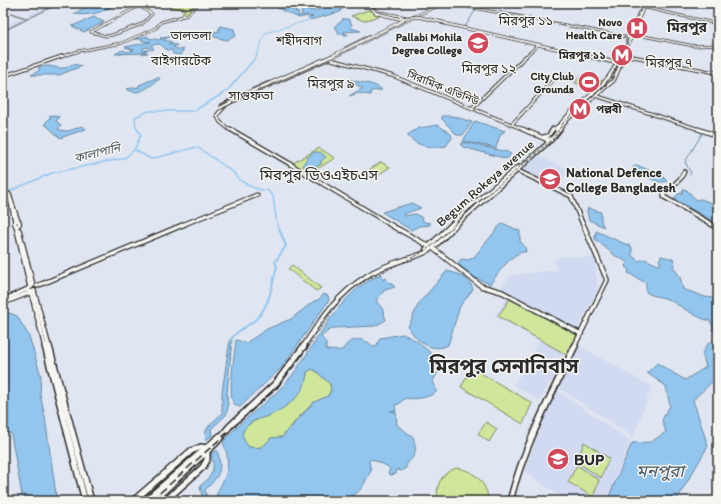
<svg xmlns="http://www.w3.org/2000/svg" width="721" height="504" font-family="Itim,'Noto Sans Bengali',sans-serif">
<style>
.built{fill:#d1daf0}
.green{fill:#cfe69b;stroke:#7d8863}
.water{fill:#92c6ef;stroke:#6988a1;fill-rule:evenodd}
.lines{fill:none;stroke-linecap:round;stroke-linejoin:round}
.stream{stroke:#6988a1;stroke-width:1}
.canal-far2{stroke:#92c6ef;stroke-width:1}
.canal-far1{stroke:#92c6ef;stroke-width:1.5}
.canal{stroke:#92c6ef;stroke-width:2}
.taxiway{fill:#86888e;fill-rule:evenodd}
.secondary-far4-casing{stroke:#2b2b2b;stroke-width:3}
.secondary-far3-casing{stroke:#2b2b2b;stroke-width:4}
.secondary-far2-casing{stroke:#2b2b2b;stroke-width:5.5}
.secondary-far1-casing{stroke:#2b2b2b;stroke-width:6}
.secondary-casing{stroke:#2b2b2b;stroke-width:8}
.primary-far2-casing{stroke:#2b2b2b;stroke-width:3.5}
.primary-far1-casing{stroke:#2b2b2b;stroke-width:4.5}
.primary-casing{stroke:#2b2b2b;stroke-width:6}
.secondary-far4{stroke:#f6f6f2;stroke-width:1.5}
.secondary-far3{stroke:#f6f6f2;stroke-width:2}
.secondary-far2{stroke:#f6f6f2;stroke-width:3}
.secondary-far1{stroke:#f6f6f2;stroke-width:3.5}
.secondary{stroke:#f6f6f2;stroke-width:5}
.primary-far2{stroke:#f6f6f2;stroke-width:2}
.primary-far1{stroke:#f6f6f2;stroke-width:2.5}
.primary{stroke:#f6f6f2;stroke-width:3.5}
.rail-far1{stroke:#2b2b2b;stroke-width:1;stroke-dasharray:3 1.5;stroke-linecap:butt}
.rail{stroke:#2b2b2b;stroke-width:1.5;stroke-dasharray:8 4;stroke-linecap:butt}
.primary-bridge-far1-casing{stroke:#2b2b2b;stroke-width:3.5;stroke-linecap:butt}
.primary-bridge-casing{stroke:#2b2b2b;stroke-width:4.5;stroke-linecap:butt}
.primary-bridge-far1{stroke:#f6f6f2;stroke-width:2}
.primary-bridge{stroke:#f6f6f2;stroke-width:2.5}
.labels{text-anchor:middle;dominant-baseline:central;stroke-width:3;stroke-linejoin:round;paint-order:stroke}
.far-poi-label{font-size:11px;font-weight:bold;fill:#2b2b2b;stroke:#f6f6f2;text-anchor:end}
.far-street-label{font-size:11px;fill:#2b2b2b;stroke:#f6f6f2}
.far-neighbourhood-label{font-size:12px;fill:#2b2b2b;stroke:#f6f6f2}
.far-water-label{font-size:12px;font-style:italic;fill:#4a5a66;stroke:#f6f6f2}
.far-quarter-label{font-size:13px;fill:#2b2b2b;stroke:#f6f6f2}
.poi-label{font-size:13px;font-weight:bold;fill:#2b2b2b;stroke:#f6f6f2;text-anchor:start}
.street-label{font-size:13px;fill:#2b2b2b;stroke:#f6f6f2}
.far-district-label{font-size:14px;font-weight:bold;fill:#2b2b2b;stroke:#f6f6f2}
.quarter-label{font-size:15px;fill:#2b2b2b;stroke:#f6f6f2}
.near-poi-label{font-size:16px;font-weight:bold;fill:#2b2b2b;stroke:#f6f6f2;text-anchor:start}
.near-water-label{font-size:17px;font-style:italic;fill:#4a5a66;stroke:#f6f6f2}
.near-district-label{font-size:20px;font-weight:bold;fill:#2b2b2b;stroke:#f6f6f2}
</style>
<rect width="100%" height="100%" fill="#e0e6f1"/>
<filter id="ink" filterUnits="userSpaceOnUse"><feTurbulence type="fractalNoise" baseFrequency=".025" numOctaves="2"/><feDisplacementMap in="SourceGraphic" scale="8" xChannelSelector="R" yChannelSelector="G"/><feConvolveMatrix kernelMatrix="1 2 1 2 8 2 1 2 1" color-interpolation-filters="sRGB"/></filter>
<g filter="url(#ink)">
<g class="built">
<path d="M52,3H59L15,25L8,24Z"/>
<path d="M559,69L581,75L575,83L552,78Z"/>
<path d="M536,155L571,170L555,187L519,171Z"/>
<path d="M563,256L595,258L598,289L577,329L499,290L512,275L557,270L554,259Z"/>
<path d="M508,296L577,334L573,342L652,387L633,437L550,382L540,401L514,385L539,341L495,316Z"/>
<path d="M555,389L631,441L610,493L603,501H567L524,471Z"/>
</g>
<g class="green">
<path d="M174,3H199L187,14L182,12L186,10L168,6Z"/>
<path d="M369,10L382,15L364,21L351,16Z"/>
<path d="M581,76L603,81L594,88L575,83Z"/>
<path d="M319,148L335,158L309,174L291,164Z"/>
<path d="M381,162L390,167L375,177L366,172Z"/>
<path d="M292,265L321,288L316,291L288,269Z"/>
<path d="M510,299L577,335L567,355L498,316Z"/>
<path d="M472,368L532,403L523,424L461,387Z"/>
<path d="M312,369L316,371L330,384L331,390L328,396C309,402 294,423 282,437L271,438C264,447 260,449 249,447C245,443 240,437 243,431C248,419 281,413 293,400C296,398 298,393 300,390C303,384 307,379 307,372Z"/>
<path d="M486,422L497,429L489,442L478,434Z"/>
<path d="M584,442L609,458L601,478L577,462Z"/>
<path d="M577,465L599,480L593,497L568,482Z"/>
<path d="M457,468C476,471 486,483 489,501H438C435,486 441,472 457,468Z"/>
</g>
<g class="water">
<path d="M92,3L115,5C100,13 90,16 74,14Z"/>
<path d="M286,3L293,8L292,10L299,13L297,16L304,15L301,13L303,9L315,11L326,7V5L317,3H344L340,12L310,20L308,18L313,17L306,15L308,16L299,18L277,8L280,5L278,4Z"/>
<path d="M94,17L104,22L84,32L72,26Z"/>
<path d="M342,19H348L352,24L351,28L361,31L343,32L348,35L338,34V30L334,27L343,20Z"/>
<path d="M220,26L234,29L236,36L227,40L214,37V32L220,31L218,29L221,28Z"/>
<path d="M148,36V38L160,40L162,39L160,38L169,37L163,40L172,42L168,44L177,45L173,47L181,50L184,49L180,55L173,54L172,50H167L160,44L151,45L154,49L151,50L148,47L143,48L142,50H149L142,53H148L115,54L122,50L128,52L134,50L125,47L151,42L142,41V39H134Z"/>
<path d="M73,64L82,66L59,75H31L40,70L38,68C50,63 55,69 64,68C67,68 70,65 73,64Z"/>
<path d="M158,77L160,79C147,87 140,97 126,89L139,87V85Z"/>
<path d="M352,80C360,83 377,83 382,90L371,91L370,95L359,93L349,96L363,88L348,81Z"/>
<path d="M54,115L53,116L60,117L56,121L61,125L58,129C67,133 72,130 81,126L86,129L60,138L45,124L48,119L51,118L49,116Z"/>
<path d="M442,116H452L472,122L463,135H457L442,119Z"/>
<path d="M475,121L505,131L500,135L496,148L463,141Z"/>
<path d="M438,125L451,134L452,138L446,146C430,149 416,146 407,135L419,128Z"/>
<path d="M463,142L507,152L511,154L507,159L463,147L461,145Z"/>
<path d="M315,152H320L326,157L321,161V164C314,168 310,172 303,166C304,160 310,154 315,152Z"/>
<path d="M637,165L662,176L667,181C657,186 642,172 632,168Z"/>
<path d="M683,189L687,190L696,200L701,199L714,204L713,199H718V224L674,199L678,194L682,193Z"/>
<path d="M412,203L421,208L404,214V216L415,214L421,217L424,222L430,223V225L419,226L411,230L382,212Z"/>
<path d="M588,208L601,212V222L604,227L589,220L587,211Z"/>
<path d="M502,223L520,231V241L525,247L526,252C513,250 498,274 490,284L476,278L457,264L461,259L468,260L474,257Z"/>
<path d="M596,231L632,247V256L639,261L645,259L658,265L661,264L659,261L661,256L673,259L675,263L673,266L680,277L683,289L705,297L714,298L718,300V333L712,330L713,327L710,321C694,317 682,306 667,299C660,296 653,297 646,292V283L628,273L629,270L625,267L627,262L614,255L595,239Z"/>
<path d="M447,271C459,274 469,277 473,289L460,306L448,345C432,353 417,342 408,327L419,303Z"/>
<path d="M382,274L383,280L386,278L389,283H391L395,287L385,290L376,301L382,308L386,320L375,326L334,328L328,331L321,337L326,343V350C329,350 337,351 341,350C344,349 344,347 347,344C355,337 368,339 373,347H376L380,338L403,334L417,341L433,355L441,367L433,381L437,391C431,398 413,400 405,398L399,404L395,405L396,411H390L396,412L397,425L413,437C415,443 417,451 413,457C410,461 406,463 406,468L401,471L397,469L396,474L390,475L388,473L390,469L387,466L371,459L369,461L371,471C365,480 364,489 353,496L351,495L352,501H217C215,494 219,489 222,483C230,469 229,457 223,442C240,421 265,405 284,385C317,349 333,294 382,274ZM312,369L316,371L330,384L331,390L328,396L314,402L282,437L271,438C264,447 260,449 249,447C243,440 239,433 247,426C253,419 262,419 270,415C288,407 306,394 307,372Z"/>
<path d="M324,294L328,296L329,300L282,367L240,407C237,406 234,406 233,402C228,391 235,353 236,340L246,343L267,329L291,319L314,301L318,300Z"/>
<path d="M3,297L7,307V312L17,316L29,336L41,376L40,394L45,417L57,501H23L11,434L3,430Z"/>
<path d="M230,339L232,340L227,394L228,408L226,415L211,429L212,436L206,440C202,428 215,421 222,413V392Z"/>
<path d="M709,342H718V370L715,379L693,400L708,446L676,501H607L632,443L651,442L666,432L662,420L670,406L666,386L647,373L657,363L685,380L706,367L702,353Z"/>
<path d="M217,450C223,470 220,475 205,490L208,501H203L200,486C212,476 216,470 211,454Z"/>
</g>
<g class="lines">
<g class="stream">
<path d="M569,3L572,6"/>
<path d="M526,5L528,3"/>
<path d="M465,27L476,9"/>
<path d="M690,175L691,173L685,162L703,132"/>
</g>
<path class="canal-far2" d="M256,57L265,33L312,19"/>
<g class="canal-far1">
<path d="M135,150L151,159L197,147L233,172C239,182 256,191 267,190L273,196L277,225"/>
<path d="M3,194L52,173L125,158L134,150L141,135L136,127L135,117L149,111H192L197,109L227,91L257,56"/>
</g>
<path class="canal" d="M230,342C235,330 246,328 255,320C270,307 272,284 277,266L275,262L286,246L277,224"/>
<path class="taxiway" d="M58,3H61L3,32V30L26,19L11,14V12L28,18Z"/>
<g class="secondary-far4-casing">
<g id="secondary-far4">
<path d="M448,3L628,37"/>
<path d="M139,6L152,14L142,24L112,35L106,36L91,32L144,3"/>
<path d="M642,7L718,24"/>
<path d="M413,17L445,3"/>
<path d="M633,34L694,46L718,45"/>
<path d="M624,55L636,57"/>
<path d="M60,57L79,51L122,43L156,28L161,22L187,15L199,3"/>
<path d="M525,57L539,44"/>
</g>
</g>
<g class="secondary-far3-casing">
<g id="secondary-far3">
<path d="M630,56L718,73"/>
<path d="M329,59L393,76L525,130"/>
<path d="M3,76L63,56"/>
<path d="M597,96L701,130"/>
<path d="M472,108L526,56"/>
<path d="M217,115L220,122L230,130"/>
<path d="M512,124L554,79"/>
<path d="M229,129L232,130"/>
<path d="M552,130L559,125"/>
</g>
</g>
<g class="secondary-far2-casing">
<g id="secondary-far2">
<path d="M230,129L292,165"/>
<path d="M522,129L548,140L547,141"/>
<path d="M698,129L718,136"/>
<path d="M543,137L548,136L553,129"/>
<path d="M290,164L391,225"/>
<path d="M518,171L571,196L583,225"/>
<path d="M684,172L680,179L664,194V197L713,225"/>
<circle cx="17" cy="223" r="2.5"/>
<path d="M15,222L9,194L18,221"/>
<path d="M182,225L257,195"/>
<path d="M451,225L469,207L518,167"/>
<path d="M456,225L550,141"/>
</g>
</g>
<g class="secondary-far1-casing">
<g id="secondary-far1">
<path d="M389,224L399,230"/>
<path d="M711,224L718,228"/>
<path d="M16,225L30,287"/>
<path d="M398,229L434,249L481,286L502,292L581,334"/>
<path d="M19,230L33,285"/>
<path d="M426,249L452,224"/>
<path d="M37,286L185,224"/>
<path d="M34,291L49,347"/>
<path d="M29,292L28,289L32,286"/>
<path d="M31,292L45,347"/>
<path d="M3,300L28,289"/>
<path d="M3,303L34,291"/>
<path d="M303,347C322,317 337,295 368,275C383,265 402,261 419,255C434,250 446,235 457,224"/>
<path d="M574,347L607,280L583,224"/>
</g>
</g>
<g class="secondary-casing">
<g id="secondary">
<path d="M45,346L85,501"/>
<path d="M49,346L91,501"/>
<path d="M133,501L191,451L201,447L206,448"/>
<path d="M145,501L220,436"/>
<path d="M153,501L217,442L229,427L276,383L304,346"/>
<path d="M165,501L203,467L207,460V452"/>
<path d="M510,501C524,446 550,397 575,346"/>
</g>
</g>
<g class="primary-far2-casing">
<g id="primary-far2">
<path d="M369,3L377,12L405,17"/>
<path d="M401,18L416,17"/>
<path d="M442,23L592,57"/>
<path d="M627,41L639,13"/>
<path d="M346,48L368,37"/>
<path d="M333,57L409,19"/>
<path d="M620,57L622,51"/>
<path d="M623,57L645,3"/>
</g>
</g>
<g class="primary-far1-casing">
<g id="primary-far1">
<path d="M587,56L617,63"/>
<path d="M253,90L269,83"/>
<path d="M236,100L335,56"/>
<path d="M221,106L238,97"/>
<path d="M217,115L225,106"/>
<path d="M556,130C577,99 606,93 620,56"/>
<path d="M559,130L568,119L614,80L624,56"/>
</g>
</g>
<g class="primary-casing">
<g id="primary">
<path d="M549,139L550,140H548Z"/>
<path d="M551,140L560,129"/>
</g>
</g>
<use href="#secondary-far4" class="secondary-far4"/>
<use href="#secondary-far3" class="secondary-far3"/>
<use href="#secondary-far2" class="secondary-far2"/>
<use href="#secondary-far1" class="secondary-far1"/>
<use href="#secondary" class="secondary"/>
<use href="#primary-far2" class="primary-far2"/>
<use href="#primary-far1" class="primary-far1"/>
<use href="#primary" class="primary"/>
<path class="rail-far1" d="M308,347L335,307L351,290L368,279L418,255L433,245L481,200L552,140L564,122L610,81L643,3"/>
<path class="rail" d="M151,501L277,388L309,346"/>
<g class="primary-bridge-far1-casing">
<g id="primary-bridge-far1">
<path d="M403,18L419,17L446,23"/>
<path d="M330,57L404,20L376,13L370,7"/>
</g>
</g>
<g class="primary-bridge-casing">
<path id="primary-bridge" d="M220,108L250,92L332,56"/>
</g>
<use href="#primary-bridge-far1" class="primary-bridge-far1"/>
<use href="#primary-bridge" class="primary-bridge"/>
</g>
</g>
<defs>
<g id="hospital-disc" transform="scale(1.15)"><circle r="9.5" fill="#d1495b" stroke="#f6f6f2"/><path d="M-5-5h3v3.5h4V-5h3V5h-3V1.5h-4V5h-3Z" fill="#fff"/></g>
<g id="university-disc" transform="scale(1.15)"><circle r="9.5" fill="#d1495b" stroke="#f6f6f2"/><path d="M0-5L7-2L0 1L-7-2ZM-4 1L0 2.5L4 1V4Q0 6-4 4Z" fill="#fff"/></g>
<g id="metro-disc" transform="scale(1.15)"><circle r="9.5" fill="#d1495b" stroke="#f6f6f2"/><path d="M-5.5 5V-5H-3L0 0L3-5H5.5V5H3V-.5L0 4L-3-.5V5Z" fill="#fff"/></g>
<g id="stadium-disc" transform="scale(1.15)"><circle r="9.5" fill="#d1495b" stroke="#f6f6f2"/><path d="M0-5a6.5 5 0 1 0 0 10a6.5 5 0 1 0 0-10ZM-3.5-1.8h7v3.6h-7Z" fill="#fff"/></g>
</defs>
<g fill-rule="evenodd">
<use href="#hospital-disc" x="637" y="28"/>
<use href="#university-disc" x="478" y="43"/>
<use href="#metro-disc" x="622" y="55"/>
<use href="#stadium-disc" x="589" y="82"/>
<use href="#metro-disc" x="580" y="109"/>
<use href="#university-disc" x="550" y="179"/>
<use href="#university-disc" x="558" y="459"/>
</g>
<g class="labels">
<g class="far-poi-label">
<text x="622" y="22">Novo<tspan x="622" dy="13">Health Care</tspan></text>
<text x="462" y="37">Pallabi Mohila<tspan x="462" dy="13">Degree College</tspan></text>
<text x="606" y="55">মিরপুর ১১</text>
<text x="574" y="76">City Club<tspan x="574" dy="13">Grounds</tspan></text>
<text x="596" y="109" text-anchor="start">পল্লবী</text>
</g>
<g class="far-street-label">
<text transform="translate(443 88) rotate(22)">সিরামিক এভিনিউ</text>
</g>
<g class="far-neighbourhood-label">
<text x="191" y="36">তালতলা</text>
</g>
<g class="far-water-label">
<text transform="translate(97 153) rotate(-14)">কালাপানি</text>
</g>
<g class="far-quarter-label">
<text x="526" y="20">মিরপুর ১১</text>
<text x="299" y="40">শহীদবাগ</text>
<text x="181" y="60">বাইগারটেক</text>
<text x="669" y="62">মিরপুর ৭</text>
<text x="489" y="68">মিরপুর ১২</text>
<text x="331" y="83">মিরপুর ৯</text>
<text x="251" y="95">সাগুফতা</text>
</g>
<g class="poi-label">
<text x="566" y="172">National Defence<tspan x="566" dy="15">College Bangladesh</tspan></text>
</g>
<g class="street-label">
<text transform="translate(485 183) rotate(-41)">Begum Rokeya avenue</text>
</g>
<g class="far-district-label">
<text x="687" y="27">মিরপুর</text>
</g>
<g class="quarter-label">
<text x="319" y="175">মিরপুর ডিওএইচএস</text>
</g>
<g class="near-poi-label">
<text x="574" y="459">BUP</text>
</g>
<g class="near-water-label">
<text x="660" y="471">মনপুরা</text>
</g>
<g class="near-district-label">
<text x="504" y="366">মিরপুর সেনানিবাস</text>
</g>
</g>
<rect width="721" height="504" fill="none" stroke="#f6f6f2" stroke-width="16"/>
<rect x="8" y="8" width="705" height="488" fill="none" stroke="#2b2b2b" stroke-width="1.5" filter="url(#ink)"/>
</svg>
